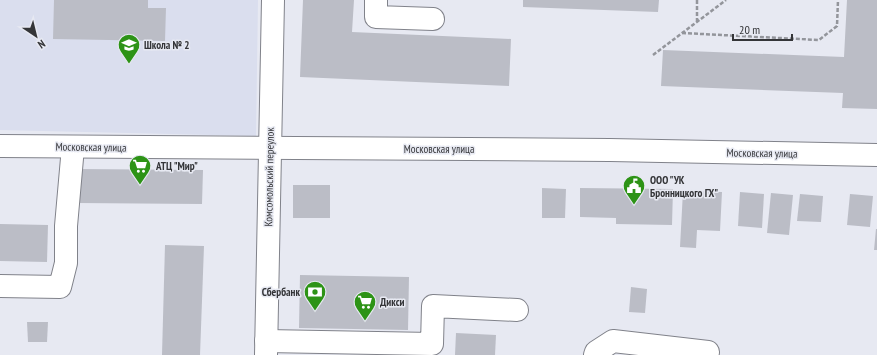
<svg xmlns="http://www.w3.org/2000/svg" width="877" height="355" font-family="'PT Sans Narrow',sans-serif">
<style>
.built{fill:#dadeee}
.building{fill:#bbbdc6}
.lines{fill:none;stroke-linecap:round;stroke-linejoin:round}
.minor-casing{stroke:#80828a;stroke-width:24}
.path{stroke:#93959b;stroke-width:2.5;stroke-dasharray:4 2;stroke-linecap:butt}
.minor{stroke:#fff;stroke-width:22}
.labels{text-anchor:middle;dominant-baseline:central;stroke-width:3;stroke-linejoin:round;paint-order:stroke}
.poi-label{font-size:11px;font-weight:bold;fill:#343538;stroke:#e7e9f2;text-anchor:start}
.street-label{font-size:11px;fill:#343538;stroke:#e7e9f2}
</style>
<rect width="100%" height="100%" fill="#e7e9f2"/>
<path class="built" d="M0,0H258L256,136L0,130Z"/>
<g class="building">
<path d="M54,0H148V8H166L165,41L53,39Z"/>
<path d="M303,0H354L352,32L511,39L509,86L300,77Z"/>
<path d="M523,0H659L658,12L523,7Z"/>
<path d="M847,0H877V109L842,108L843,93L661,86L663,50L844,57Z"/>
<path d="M77,169L203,170L202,204L77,203Z"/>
<rect x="293" y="185" width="37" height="33"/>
<path d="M542,188L566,189L565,218H542Z"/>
<path d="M580,188L673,189L672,225L616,224V218L580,217Z"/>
<path d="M683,191L722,192L720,231L697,230L696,248L680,247Z"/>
<path d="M740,192L764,194L762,228L738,226Z"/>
<path d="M771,193L793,195L789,235L767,233Z"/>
<path d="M800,194L823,196L821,222L797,221Z"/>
<path d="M850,194L873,196L870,227L847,225Z"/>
<path d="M0,224L48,225L47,262L0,261Z"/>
<path d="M876,229H877V250H874Z"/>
<path d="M165,245L204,246L200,355H162Z"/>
<path d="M300,275L409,277L408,330L299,328Z"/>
<path d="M631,287L647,289L645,313L629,312Z"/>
<path d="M27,322H48L47,342H28Z"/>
<path d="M456,333L496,335L495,355H455Z"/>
</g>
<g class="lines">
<g class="minor-casing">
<g id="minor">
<path d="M376,0V17L433,19"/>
<path d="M0,146L610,150L877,155"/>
<path d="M0,286L60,287L66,263V226L73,147"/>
<path d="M266,341L432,344L433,306L517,310"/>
<path d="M266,355L273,0"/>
<path d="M595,355L596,352L613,341L708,352"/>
</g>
</g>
<g class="path">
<path d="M697,0V21"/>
<path d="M682,33L819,40L837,26L838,0"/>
<path d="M653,55L726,0"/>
</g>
<use href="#minor" class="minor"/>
</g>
<defs>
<g id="school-pin" transform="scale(1.15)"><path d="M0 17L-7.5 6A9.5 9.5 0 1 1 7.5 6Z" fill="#2d9316" stroke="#e7e9f2"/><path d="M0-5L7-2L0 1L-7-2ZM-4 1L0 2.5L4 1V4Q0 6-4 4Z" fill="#fff"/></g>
<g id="supermarket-pin" transform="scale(1.15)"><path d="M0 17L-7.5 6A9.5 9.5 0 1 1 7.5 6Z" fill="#2d9316" stroke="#e7e9f2"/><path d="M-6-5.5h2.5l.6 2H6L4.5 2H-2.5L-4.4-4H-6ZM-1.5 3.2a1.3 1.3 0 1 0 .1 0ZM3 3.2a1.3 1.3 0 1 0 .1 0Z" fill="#fff"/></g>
<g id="civic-pin" transform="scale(1.15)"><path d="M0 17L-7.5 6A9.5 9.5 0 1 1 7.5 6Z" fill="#2d9316" stroke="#e7e9f2"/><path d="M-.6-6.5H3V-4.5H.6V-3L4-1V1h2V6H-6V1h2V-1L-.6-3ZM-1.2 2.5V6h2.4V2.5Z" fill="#fff"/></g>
<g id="bank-pin" transform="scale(1.15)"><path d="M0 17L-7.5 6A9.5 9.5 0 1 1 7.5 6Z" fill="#2d9316" stroke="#e7e9f2"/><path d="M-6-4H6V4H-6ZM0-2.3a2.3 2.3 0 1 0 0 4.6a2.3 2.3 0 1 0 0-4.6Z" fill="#fff"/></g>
</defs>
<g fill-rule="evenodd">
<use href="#school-pin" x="129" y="45"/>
<use href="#supermarket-pin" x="140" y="166"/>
<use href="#civic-pin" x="634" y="186"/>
<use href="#bank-pin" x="315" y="292"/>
<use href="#supermarket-pin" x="365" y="302"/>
</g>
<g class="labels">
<g class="poi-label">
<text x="144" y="45">Школа № 2</text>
<text x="156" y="166">АТЦ "Мир"</text>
<text x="650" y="180">ООО "УК<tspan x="650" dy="13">Бронницкого ГХ"</tspan></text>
<text x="300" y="292" text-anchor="end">Сбербанк</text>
<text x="380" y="302">Дикси</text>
</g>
<g class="street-label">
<text transform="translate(91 147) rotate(1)">Московская улица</text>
<text x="439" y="149">Московская улица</text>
<text transform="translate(762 153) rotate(1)">Московская улица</text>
<text transform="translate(269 177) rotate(-89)">Комсомольский переулок</text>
</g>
</g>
<g transform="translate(36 36) rotate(145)" stroke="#e7e9f2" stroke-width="3" paint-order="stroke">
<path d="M0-3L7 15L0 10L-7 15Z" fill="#343538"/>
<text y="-6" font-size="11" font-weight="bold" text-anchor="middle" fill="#343538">N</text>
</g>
<path d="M733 34v6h59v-6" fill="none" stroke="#343538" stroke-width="2"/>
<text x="739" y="34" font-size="12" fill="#343538" stroke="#e7e9f2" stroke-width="3" paint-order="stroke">20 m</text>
</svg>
